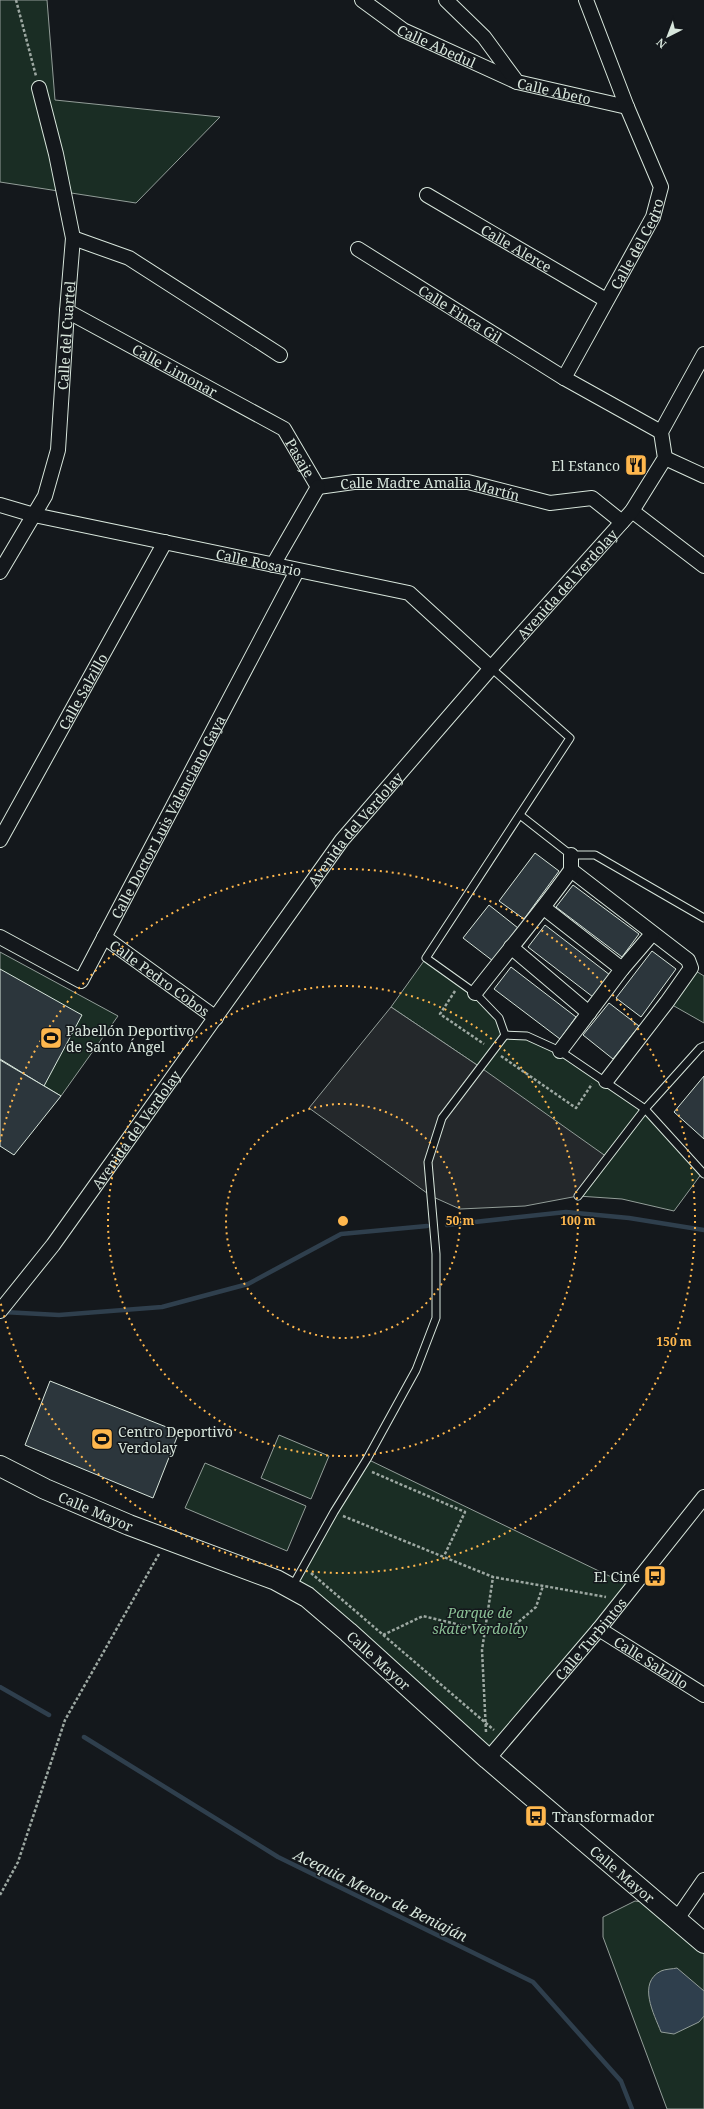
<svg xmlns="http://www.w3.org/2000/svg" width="704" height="2109" font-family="'Noto Serif',serif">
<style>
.green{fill:#1a2d24;stroke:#939e99}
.parking{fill:#24282b;stroke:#939e99}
.water{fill:#2f3f4d;stroke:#939e99}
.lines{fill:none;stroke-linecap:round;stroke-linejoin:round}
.stream{stroke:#2f3f4d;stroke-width:4.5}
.building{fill:#2c363c;stroke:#d8e6dc}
.lane-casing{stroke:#d8e6dc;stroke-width:9}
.street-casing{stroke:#d8e6dc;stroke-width:16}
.secondary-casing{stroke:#d8e6dc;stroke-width:22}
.path{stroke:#9da8a2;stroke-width:2.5;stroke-dasharray:3 2;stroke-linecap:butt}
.lane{stroke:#14181c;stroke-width:7}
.street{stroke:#14181c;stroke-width:14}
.secondary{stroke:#14181c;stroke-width:20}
.ring{fill:none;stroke:#ffb74d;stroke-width:2;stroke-dasharray:2 4}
.labels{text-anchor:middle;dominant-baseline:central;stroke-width:3;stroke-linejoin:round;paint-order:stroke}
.street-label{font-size:14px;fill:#d8e6dc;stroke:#14181c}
.poi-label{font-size:14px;fill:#d8e6dc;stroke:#14181c;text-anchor:start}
.park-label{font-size:14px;font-style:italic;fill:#8ac095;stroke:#14181c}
.water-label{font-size:15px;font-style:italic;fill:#d8e6dc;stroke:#14181c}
.centre{fill:#ffb74d;stroke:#14181c;stroke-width:2}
.ring-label{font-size:12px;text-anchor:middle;font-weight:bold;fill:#ffb74d;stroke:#14181c;stroke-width:3;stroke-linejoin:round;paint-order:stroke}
</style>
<rect width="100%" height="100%" fill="#14181c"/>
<g class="green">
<path d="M0,0H47L55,100L220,117L136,203L0,182Z"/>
<path d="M0,952L118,1016L61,1096L0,1059Z"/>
<path d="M426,958L475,993L499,1018L505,1035L527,1036L560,1051L645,1109L702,1173L674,1211L622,1199L578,1196L480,1067L391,1007Z"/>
<path d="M691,968L704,976V1023L667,1002Z"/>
<path d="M279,1435L329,1456L311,1499L261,1478Z"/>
<path d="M367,1459L632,1587L488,1759L292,1587Z"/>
<path d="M205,1463L306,1506L287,1551L185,1508Z"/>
<path d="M635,1901L659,1904L704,1943V2109H667L603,1937V1917Z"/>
</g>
<path class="parking" d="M391,1007L480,1067L607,1157L578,1196L525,1206L460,1209L431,1196L309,1108Z"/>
<path class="water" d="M677,1968L704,1991V2016L699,2022L674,2034L661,2032C654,2014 637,1983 661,1971C665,1969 673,1969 677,1968Z"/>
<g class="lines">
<g class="stream">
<path d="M447,1225L566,1212L629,1218L704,1230"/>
<path d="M3,1312L59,1315L162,1307L248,1284L341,1234L427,1226"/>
<path d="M0,1687L49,1715"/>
<path d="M84,1737L278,1857L533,1982L621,2081L632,2109"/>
</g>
</g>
<g class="building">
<path d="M535,853L559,871L524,919L499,901Z"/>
<path d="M573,885L639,934L622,957L556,907Z"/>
<path d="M489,905L518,928L493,961L463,938Z"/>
<path d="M545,925L610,975L593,997L528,947Z"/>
<path d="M652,951L676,969L641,1017L616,998Z"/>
<path d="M511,967L576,1017L560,1039L494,989Z"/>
<path d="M0,969L82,1015L44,1086L0,1059Z"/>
<path d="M609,1003L639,1026L613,1059L583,1035Z"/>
<path d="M0,1060L61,1096L14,1155L0,1146Z"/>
<path d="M704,1076V1139L674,1112Z"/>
<path d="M50,1381L179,1432L153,1498L25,1445Z"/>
</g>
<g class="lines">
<g class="lane-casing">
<g id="lane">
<path d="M520,815L571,855H595L704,918"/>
<path d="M505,1035L527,1036L560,1051L645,1109L700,1048L704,1046"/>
<path d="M578,1196L645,1109L704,1174"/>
<path d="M292,1587L334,1512L367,1459L416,1370L436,1318V1254L428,1162L442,1118L505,1035L499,1018L475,993L426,958L570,738L491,668"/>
</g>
</g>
<g class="street-casing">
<g id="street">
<path id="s1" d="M362,0L403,30L517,82"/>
<path id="s2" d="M446,0L484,37L517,82L627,107"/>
<path id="s3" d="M427,195L606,300"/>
<path d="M73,238L129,258L280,355"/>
<path id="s4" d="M358,249L564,378L661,432"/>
<path id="s5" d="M67,311L284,429L318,487"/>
<path id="s6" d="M564,378L653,217L661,187L627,107L586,0"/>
<path d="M665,458L704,476"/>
<path id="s7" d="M318,487L354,482H468L550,503L592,498L622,522"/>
<path id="s8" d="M0,505L34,515L409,593L491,668"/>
<path d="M632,511L704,566"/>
<path d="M273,565L318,487"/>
<path id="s9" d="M0,572L45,496L58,450L67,311L73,238L56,154L39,88"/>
<path id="s10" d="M0,840L165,542"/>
<path d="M571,855V870L688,960L691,968L667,1002L606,1081"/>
<path d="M544,908L622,969"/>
<path id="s11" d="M0,937L81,981L297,571"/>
<path id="s12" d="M104,937L216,1018"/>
<path d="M511,947L589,1013"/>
<path d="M475,993C507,952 541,912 571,870"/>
<path d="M560,1051L622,969L652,934"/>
<path id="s13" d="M0,1311L53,1245L342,840L491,668L632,511L665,458L661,432L704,354"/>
<path id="s14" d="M599,1629L704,1695"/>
<path id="s15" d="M488,1759L599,1629L704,1497"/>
<path d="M677,1919L704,1880"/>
</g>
</g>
<g class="secondary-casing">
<g id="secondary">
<path id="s16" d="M0,1466L45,1489L129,1525L276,1580L307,1597L348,1632L488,1759L704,1943"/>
</g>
</g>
<g class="path">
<path d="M16,0L36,76"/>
<path d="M455,991L440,1014L484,1044"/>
<path d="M501,1056L576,1108L592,1084"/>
<path d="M372,1472L465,1512L444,1556"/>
<path d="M343,1516L493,1577L606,1597"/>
<path d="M311,1573L494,1730"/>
<path d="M383,1635L423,1616L485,1631L509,1630L536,1607L543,1586"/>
<path d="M486,1732L482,1650L493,1577"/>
<path d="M0,1895L18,1862L65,1720L159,1554"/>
</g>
<use href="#lane" class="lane"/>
<use href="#street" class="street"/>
<use href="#secondary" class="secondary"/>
</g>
<g class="ring">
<circle cx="343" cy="1221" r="117"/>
<circle cx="343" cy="1221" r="235"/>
<path d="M0 1142A352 352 0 1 1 0 1300"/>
</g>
<defs>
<g id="restaurant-square" transform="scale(1.15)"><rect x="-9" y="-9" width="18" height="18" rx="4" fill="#ffb74d" stroke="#14181c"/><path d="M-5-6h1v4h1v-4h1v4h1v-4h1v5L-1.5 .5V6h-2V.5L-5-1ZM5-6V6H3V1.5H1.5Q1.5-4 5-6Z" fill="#111"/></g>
<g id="stadium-square" transform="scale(1.15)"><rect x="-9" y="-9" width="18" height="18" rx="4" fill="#ffb74d" stroke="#14181c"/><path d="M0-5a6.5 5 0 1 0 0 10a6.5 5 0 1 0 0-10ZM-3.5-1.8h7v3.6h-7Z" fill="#111"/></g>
<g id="bus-square" transform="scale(1.15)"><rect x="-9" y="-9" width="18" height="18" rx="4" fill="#ffb74d" stroke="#14181c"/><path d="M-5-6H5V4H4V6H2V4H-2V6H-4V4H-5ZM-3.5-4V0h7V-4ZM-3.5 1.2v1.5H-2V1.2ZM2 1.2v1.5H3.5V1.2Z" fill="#111"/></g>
</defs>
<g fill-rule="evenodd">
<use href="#restaurant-square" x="636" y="465"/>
<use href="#stadium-square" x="51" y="1038"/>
<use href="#stadium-square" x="102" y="1439"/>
<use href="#bus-square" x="655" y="1576"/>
<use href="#bus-square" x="536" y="1816"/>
</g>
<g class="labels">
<g class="street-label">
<text stroke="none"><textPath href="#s1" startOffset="88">Calle Abedul</textPath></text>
<text stroke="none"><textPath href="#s2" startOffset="147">Calle Abeto</textPath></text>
<text stroke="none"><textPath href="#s6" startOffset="153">Calle del Cedro</textPath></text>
<text stroke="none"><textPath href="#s3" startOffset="104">Calle Alerce</textPath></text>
<text stroke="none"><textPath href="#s4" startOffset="121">Calle Finca Gil</textPath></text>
<text stroke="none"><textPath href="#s9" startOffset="251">Calle del Cuartel</textPath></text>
<text stroke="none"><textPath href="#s5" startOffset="123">Calle Limonar</textPath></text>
<text stroke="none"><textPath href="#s5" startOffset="280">Pasaje</textPath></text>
<text stroke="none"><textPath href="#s7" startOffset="113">Calle Madre Amalia Martín</textPath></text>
<text stroke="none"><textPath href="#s8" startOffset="265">Calle Rosario</textPath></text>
<text stroke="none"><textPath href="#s13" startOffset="923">Avenida del Verdolay</textPath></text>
<text stroke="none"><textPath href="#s10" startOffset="170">Calle Salzillo</textPath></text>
<text stroke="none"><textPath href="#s11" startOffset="278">Calle Doctor Luis Valenciano Gaya</textPath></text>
<text stroke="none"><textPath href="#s13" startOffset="599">Avenida del Verdolay</textPath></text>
<text stroke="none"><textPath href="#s12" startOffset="69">Calle Pedro Cobos</textPath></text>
<text stroke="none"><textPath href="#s13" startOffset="227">Avenida del Verdolay</textPath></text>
<text stroke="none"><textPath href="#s16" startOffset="106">Calle Mayor</textPath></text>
<text stroke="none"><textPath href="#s15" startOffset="158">Calle Turbintos</textPath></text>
<text stroke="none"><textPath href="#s16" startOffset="430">Calle Mayor</textPath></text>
<text stroke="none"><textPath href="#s14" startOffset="62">Calle Salzillo</textPath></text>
<text stroke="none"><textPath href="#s16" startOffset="754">Calle Mayor</textPath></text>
</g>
<g class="poi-label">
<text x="620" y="465" text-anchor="end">El Estanco</text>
<text x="66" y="1030">Pabellón Deportivo<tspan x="66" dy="16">de Santo Ángel</tspan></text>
<text x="118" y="1431">Centro Deportivo<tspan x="118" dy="16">Verdolay</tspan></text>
<text x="640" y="1576" text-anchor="end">El Cine</text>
<text x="552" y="1816">Transformador</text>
</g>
<g class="park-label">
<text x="480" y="1612">Parque de<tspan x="480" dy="16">skate Verdolay</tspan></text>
</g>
<g class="water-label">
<text transform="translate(381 1895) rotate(26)">Acequia Menor de Beniaján</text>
</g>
</g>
<circle cx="343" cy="1221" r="6" class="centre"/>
<g class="ring-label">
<text x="460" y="1225">50 m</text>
<text x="578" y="1225">100 m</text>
<text x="674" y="1346">150 m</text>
</g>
<g transform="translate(668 36) rotate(222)" stroke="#14181c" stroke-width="3" paint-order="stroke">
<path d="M0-3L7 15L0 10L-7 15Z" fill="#d8e6dc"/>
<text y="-6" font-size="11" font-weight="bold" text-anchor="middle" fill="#d8e6dc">N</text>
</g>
</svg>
